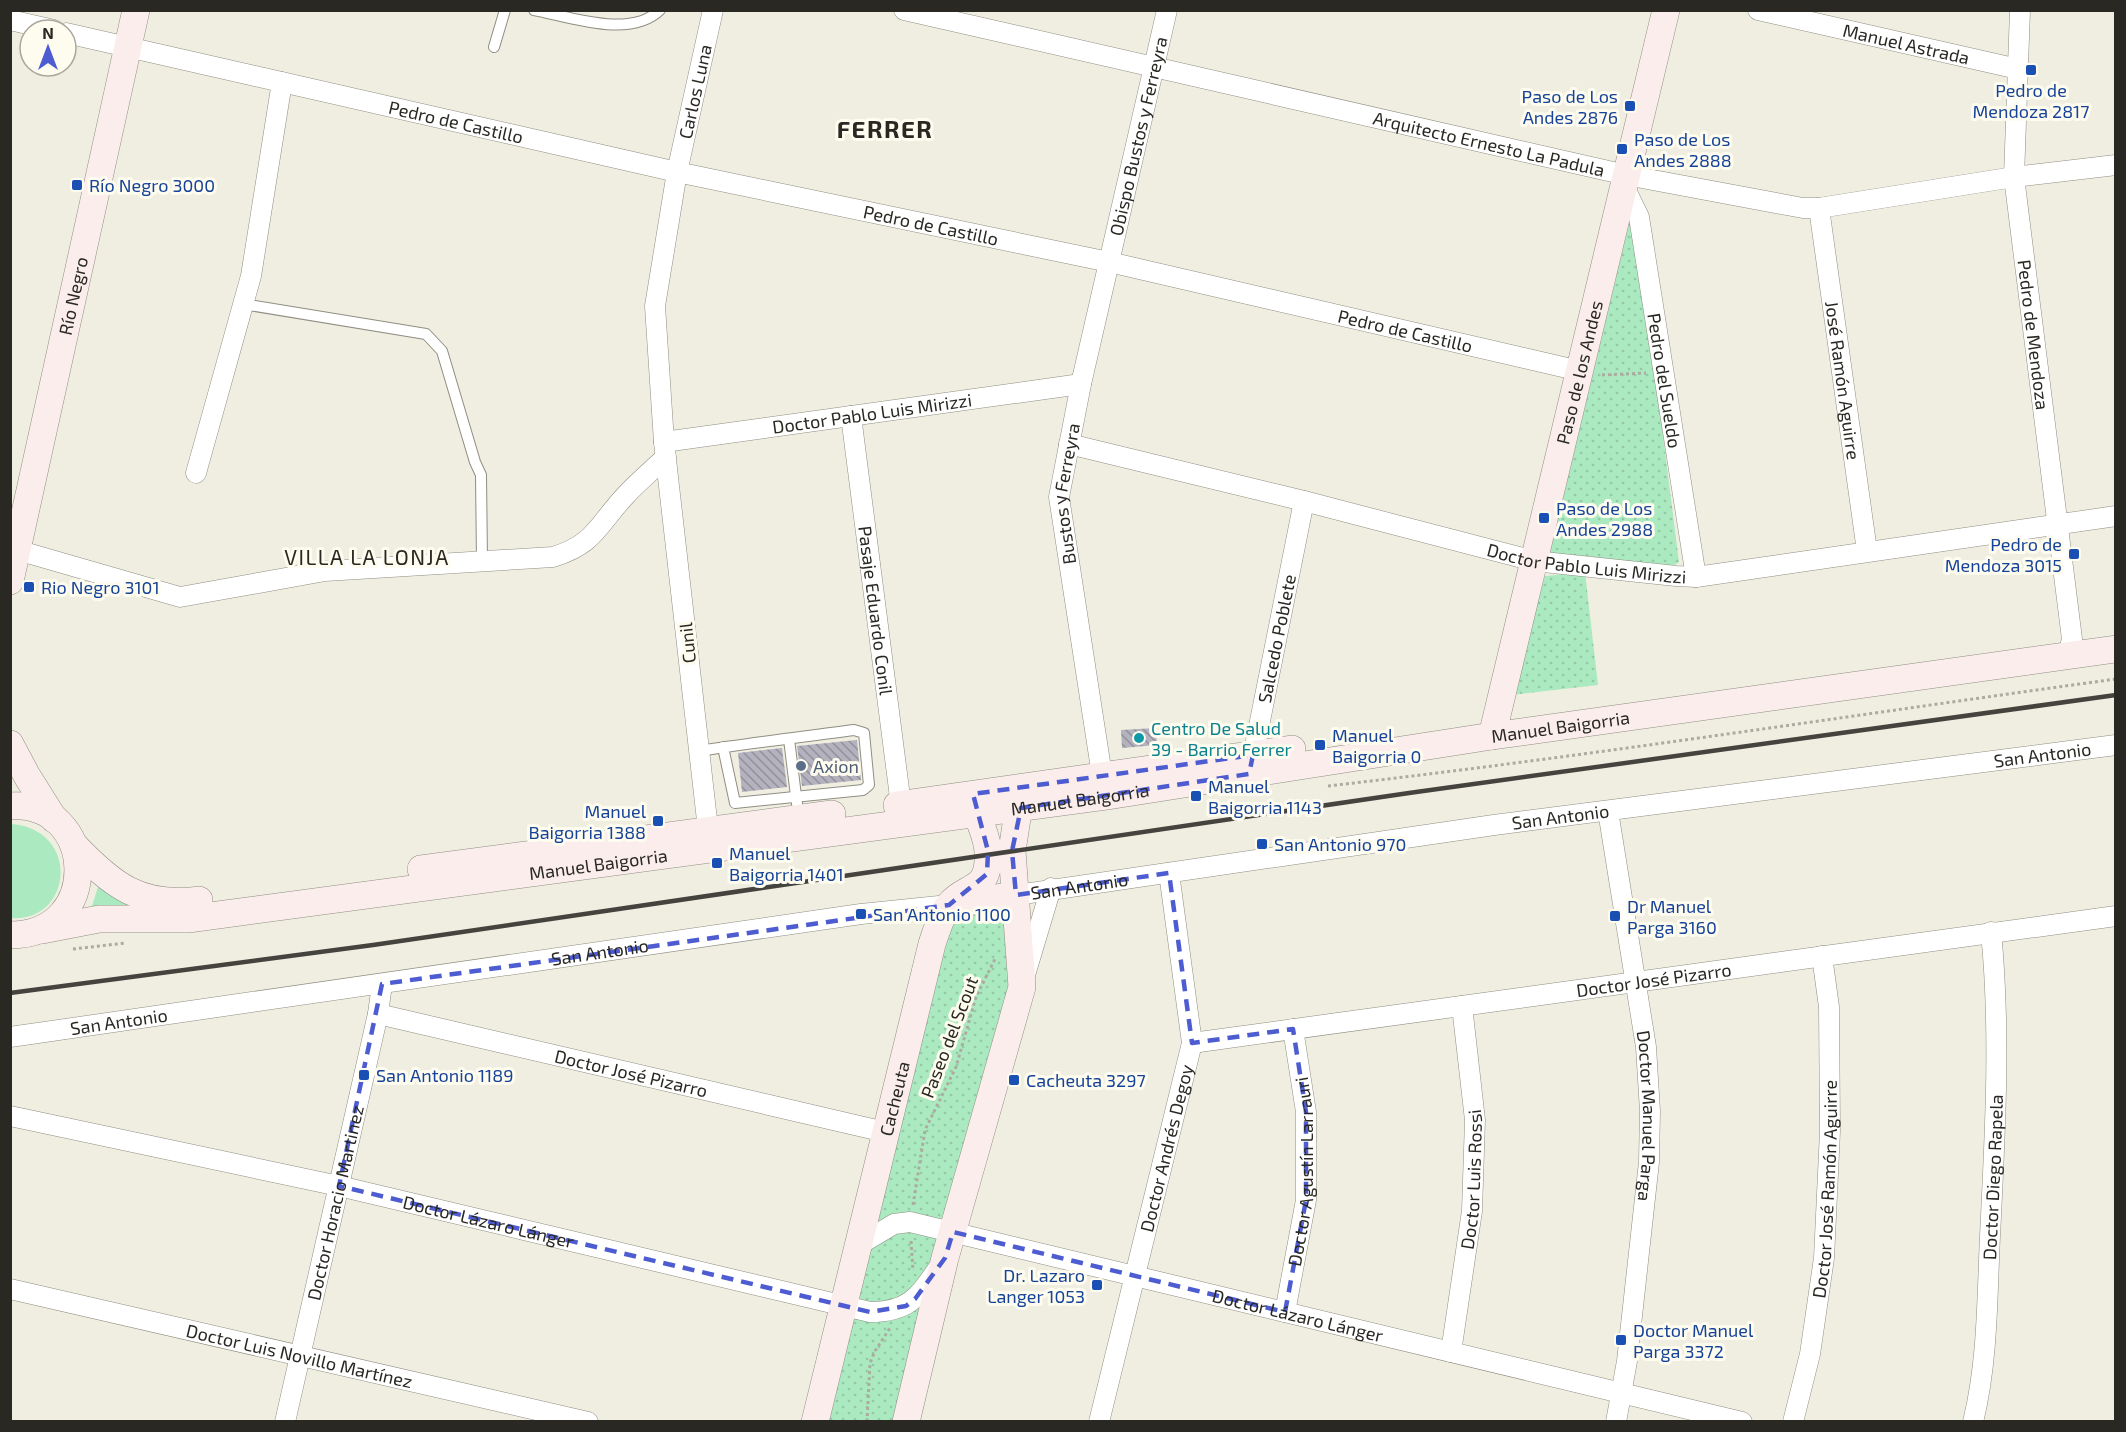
<svg xmlns="http://www.w3.org/2000/svg" width="2126" height="1432" font-family="'Exo 2',sans-serif">
<style>
.grass{fill:#abeac0}
.park{fill:url(#park-dots)}
.building{fill:url(#building-back-hatch)}
.lines{fill:none;stroke-linecap:round;stroke-linejoin:round}
.lane-casing{stroke:#8f8e82;stroke-width:12}
.street-casing{stroke:#8f8e82;stroke-width:21}
.secondary-casing{stroke:#8f8e82;stroke-width:28}
.path{stroke:#adaba1;stroke-width:3;stroke-dasharray:3 3;stroke-linecap:butt}
.lane{stroke:#fff;stroke-width:10}
.street{stroke:#fff;stroke-width:20}
.secondary{stroke:#fbedec;stroke-width:27}
.rail{stroke:#44433d;stroke-width:4.5}
.marked{fill:none;stroke:#4e5cd1;stroke-width:4.5;stroke-dasharray:12 8;stroke-linejoin:round}
.transit-dot{fill:#1a4fb4;stroke:#fefcef;stroke-width:2}
.culture-dot{fill:#0f9aa8;stroke:#fefcef;stroke-width:2}
.service-dot{fill:#5c6f8a;stroke:#fefcef;stroke-width:2}
.labels{text-anchor:middle;dominant-baseline:central;stroke-width:6;stroke-linejoin:round;paint-order:stroke}
.street-label{font-size:18px;fill:#292823;stroke:#fefcef}
.transit-label{font-size:18px;fill:#164399;stroke:#fefcef;text-anchor:start}
.culture-label{font-size:18px;fill:#0d838f;stroke:#fefcef;text-anchor:start}
.service-label{font-size:18px;fill:#4e5e75;stroke:#fefcef;text-anchor:start}
.quarter-label{font-size:21px;letter-spacing:1.5px;fill:#292823;stroke:#fefcef}
.district-label{font-size:24px;font-weight:bold;letter-spacing:1.5px;fill:#292823;stroke:#fefcef}
</style>
<defs>
<pattern id="park-dots" width="8" height="8" patternUnits="userSpaceOnUse" patternTransform="scale(1.5)"><rect width="8" height="8" fill="#abeac0"/><path d="M2 2h.1M6 6h.1" fill="none" stroke="#93c9a5" stroke-width="1.8" stroke-linecap="round"/></pattern>
<pattern id="building-back-hatch" width="6" height="6" patternUnits="userSpaceOnUse" patternTransform="scale(1.5)"><rect width="6" height="6" fill="#b3b2be"/><path d="M-1 5l2 2M0 0l6 6M5-1l2 2" fill="none" stroke="#92919a"/></pattern>
</defs>
<rect width="100%" height="100%" fill="#f0eee1"/>
<g class="grass">
<path d="M12,824C81,830 73,923 10,918Z"/>
<path d="M98,887L140,909H91Z"/>
</g>
<g class="park">
<path d="M1630,220L1655,372L1679,562L1671,567L1550,553Z"/>
<path d="M1585,572L1598,685L1512,695L1545,576Z"/>
<path d="M1016,895L1021,966L906,1421L815,1422L949,905Z"/>
</g>
<g class="building">
<path d="M1156,728L1157,745L1122,748L1121,730Z"/>
<path d="M857,740L861,780L802,786L797,746Z"/>
<path d="M782,748L787,787L742,792L738,753Z"/>
</g>
<g class="lines">
<g class="lane-casing">
<g id="lane">
<path d="M534,10C571,17 630,39 660,10"/>
<path d="M494,47L505,10"/>
<path d="M243,304L426,334L442,351L475,462L481,475L482,561"/>
<path d="M789,739L797,804"/>
<path d="M699,751C750,743 802,737 854,730L864,733L869,785L863,790L735,803L723,747"/>
</g>
</g>
<g class="street-casing">
<g id="street">
<path id="s1" d="M904,10L1626,175L1803,208H1819L2014,177L2116,165"/>
<path id="s2" d="M1758,10L2018,69"/>
<path id="s3" d="M2020,10L2014,177L2072,639L2068,656"/>
<path d="M10,20L54,30"/>
<path id="s4" d="M66,33L677,172L1109,262L1580,371"/>
<path id="s5" d="M1624,186L1639,217L1696,577"/>
<path id="s6" d="M1819,208L1867,551"/>
<path id="s7" d="M851,416L901,805"/>
<path id="s8" d="M664,442L1081,384"/>
<path id="s9" d="M1069,444L1304,501L1534,561L1676,576L1696,577L2116,516"/>
<path d="M196,473L251,276L282,82"/>
<path d="M17,550L180,597L325,571L553,557C595,544 597,526 625,496C638,482 652,470 666,457"/>
<path id="s10" d="M1251,766L1304,501"/>
<path id="s11" d="M1104,788L1059,497L1081,384L1167,10"/>
<path id="s12" d="M1608,811L1646,1047L1650,1111L1649,1162L1627,1361L1616,1422"/>
<path id="s13" d="M708,829L664,442L655,306L677,172L713,10"/>
<path id="s14" d="M1016,895L1494,825L2116,745"/>
<path d="M1025,975L1051,888"/>
<path id="s15" d="M378,1014L885,1132"/>
<path id="s16" d="M10,1037L861,914L949,905"/>
<path id="s17" d="M1192,1043L2116,916"/>
<path id="s18" d="M10,1116L339,1186L870,1312C909,1312 918,1297 939,1267"/>
<path id="s19" d="M857,1246L894,1224L910,1222L1742,1422"/>
<path id="s20" d="M10,1289L588,1422"/>
<path id="s21" d="M1285,1312L1306,1200V1112L1293,1029"/>
<path id="s22" d="M1451,1352L1472,1211L1475,1120L1462,1006"/>
<path id="s23" d="M285,1422L378,1014L382,984"/>
<path id="s24" d="M1099,1422L1192,1043L1169,873"/>
<path id="s25" d="M1793,1422L1810,1354L1824,1258L1830,1131L1829,1007L1822,956"/>
<path id="s26" d="M1973,1422C1988,1361 1987,1298 1990,1236C1995,1135 2001,1033 1991,932"/>
</g>
</g>
<g class="secondary-casing">
<g id="secondary">
<path id="s27" d="M10,581L136,10"/>
<path id="s28" d="M1492,736L1666,10"/>
<path d="M10,744L27,776L54,819"/>
<path d="M897,805L1292,749"/>
<path d="M10,806C97,800 104,935 10,935"/>
<path d="M75,846C112,885 141,908 199,900"/>
<path d="M421,869L832,814"/>
<path d="M953,904L1016,895"/>
<path id="s29" d="M42,930L99,919H188L1106,796L1492,736L2116,649"/>
<path id="s30" d="M815,1422L932,944C936,932 941,915 949,905C966,884 990,893 988,853C988,834 975,817 974,798"/>
<path d="M906,1422L945,1258L1022,987L1012,851L1021,792"/>
</g>
</g>
<g class="path">
<path d="M1602,375L1646,373"/>
<path d="M1328,786C1591,756 1853,715 2116,679"/>
<path d="M73,949L126,943"/>
<path d="M913,1205L925,1130L956,1067L976,997L996,957"/>
<path d="M911,1241L913,1271"/>
<path d="M867,1422L870,1363L875,1351L890,1328"/>
</g>
<use href="#lane" class="lane"/>
<use href="#street" class="street"/>
<use href="#secondary" class="secondary"/>
<path class="rail" d="M10,993L373,945L1409,793L2116,695"/>
</g>
<path class="marked" d="M1253,755L1249,774L1021,808L1012,851L1016,895L1169,873L1192,1043L1293,1029L1306,1112V1200L1285,1312L953,1232L945,1258L915,1299L906,1306L870,1312L339,1186L382,984L949,905L987,874L988,851L973,794Z"/>
<g class="transit-dot">
<rect x="2025" y="64" width="12" height="12" rx="3"/>
<rect x="1624" y="100" width="12" height="12" rx="3"/>
<rect x="1616" y="143" width="12" height="12" rx="3"/>
<rect x="71" y="179" width="12" height="12" rx="3"/>
<rect x="1538" y="512" width="12" height="12" rx="3"/>
<rect x="2068" y="548" width="12" height="12" rx="3"/>
<rect x="23" y="581" width="12" height="12" rx="3"/>
<rect x="1314" y="739" width="12" height="12" rx="3"/>
<rect x="1190" y="790" width="12" height="12" rx="3"/>
<rect x="652" y="815" width="12" height="12" rx="3"/>
<rect x="1256" y="838" width="12" height="12" rx="3"/>
<rect x="711" y="857" width="12" height="12" rx="3"/>
<rect x="855" y="908" width="12" height="12" rx="3"/>
<rect x="1609" y="910" width="12" height="12" rx="3"/>
<rect x="358" y="1069" width="12" height="12" rx="3"/>
<rect x="1008" y="1074" width="12" height="12" rx="3"/>
<rect x="1091" y="1279" width="12" height="12" rx="3"/>
<rect x="1615" y="1334" width="12" height="12" rx="3"/>
</g>
<circle class="culture-dot" cx="1139" cy="738" r="6"/>
<circle class="service-dot" cx="801" cy="766" r="6"/>
<g class="labels">
<g class="street-label">
<text stroke="none"><textPath href="#s2" startOffset="152">Manuel Astrada</textPath></text>
<text stroke="none"><textPath href="#s13" startOffset="744">Carlos Luna</textPath></text>
<text stroke="none"><textPath href="#s4" startOffset="400">Pedro de Castillo</textPath></text>
<text stroke="none"><textPath href="#s11" startOffset="664">Obispo Bustos y Ferreyra</textPath></text>
<text stroke="none"><textPath href="#s1" startOffset="600">Arquitecto Ernesto La Padula</textPath></text>
<text stroke="none"><textPath href="#s4" startOffset="886">Pedro de Castillo</textPath></text>
<text stroke="none"><textPath href="#s27" startOffset="292">Río Negro</textPath></text>
<text stroke="none"><textPath href="#s4" startOffset="1372">Pedro de Castillo</textPath></text>
<text stroke="none"><textPath href="#s3" startOffset="326">Pedro de Mendoza</textPath></text>
<text stroke="none"><textPath href="#s28" startOffset="374">Paso de los Andes</textPath></text>
<text stroke="none"><textPath href="#s5" startOffset="200">Pedro del Sueldo</textPath></text>
<text stroke="none"><textPath href="#s6" startOffset="174">José Ramón Aguirre</textPath></text>
<text stroke="none"><textPath href="#s8" startOffset="210">Doctor Pablo Luis Mirizzi</textPath></text>
<text stroke="none"><textPath href="#s11" startOffset="298">Bustos y Ferreyra</textPath></text>
<text stroke="none"><textPath href="#s9" startOffset="532">Doctor Pablo Luis Mirizzi</textPath></text>
<text stroke="none"><textPath href="#s7" startOffset="196">Pasaje Eduardo Conil</textPath></text>
<text stroke="none"><textPath href="#s10" startOffset="130">Salcedo Poblete</textPath></text>
<text transform="translate(687 643) rotate(-96)">Cunil</text>
<text stroke="none"><textPath href="#s29" startOffset="1533">Manuel Baigorria</textPath></text>
<text stroke="none"><textPath href="#s14" startOffset="1036">San Antonio</textPath></text>
<text stroke="none"><textPath href="#s29" startOffset="1047">Manuel Baigorria</textPath></text>
<text stroke="none"><textPath href="#s14" startOffset="550">San Antonio</textPath></text>
<text stroke="none"><textPath href="#s29" startOffset="561">Manuel Baigorria</textPath></text>
<text stroke="none"><textPath href="#s14" startOffset="64">San Antonio</textPath></text>
<text stroke="none"><textPath href="#s16" startOffset="596">San Antonio</textPath></text>
<text stroke="none"><textPath href="#s17" startOffset="466">Doctor José Pizarro</textPath></text>
<text stroke="none"><textPath href="#s16" startOffset="110">San Antonio</textPath></text>
<text transform="translate(949 1037) rotate(-69)">Paseo del Scout</text>
<text stroke="none"><textPath href="#s15" startOffset="260">Doctor José Pizarro</textPath></text>
<text stroke="none"><textPath href="#s30" startOffset="333">Cacheuta</textPath></text>
<text stroke="none"><textPath href="#s12" startOffset="308">Doctor Manuel Parga</textPath></text>
<text stroke="none"><textPath href="#s24" startOffset="282">Doctor Andrés Degoy</textPath></text>
<text stroke="none"><textPath href="#s21" startOffset="142">Doctor Agustín Larrauri</textPath></text>
<text stroke="none"><textPath href="#s26" startOffset="246">Doctor Diego Rapela</textPath></text>
<text stroke="none"><textPath href="#s22" startOffset="174">Doctor Luis Rossi</textPath></text>
<text stroke="none"><textPath href="#s25" startOffset="236">Doctor José Ramón Aguirre</textPath></text>
<text stroke="none"><textPath href="#s23" startOffset="225">Doctor Horacio Martinez</textPath></text>
<text stroke="none"><textPath href="#s18" startOffset="490">Doctor Lázaro Lánger</textPath></text>
<text stroke="none"><textPath href="#s19" startOffset="458">Doctor Lázaro Lánger</textPath></text>
<text stroke="none"><textPath href="#s20" startOffset="297">Doctor Luis Novillo Martínez</textPath></text>
</g>
<g class="transit-label">
<text x="2031" y="90" text-anchor="middle">Pedro de<tspan x="2031" dy="21">Mendoza 2817</tspan></text>
<text x="1618" y="96" text-anchor="end">Paso de Los<tspan x="1618" dy="21">Andes 2876</tspan></text>
<text x="1634" y="139">Paso de Los<tspan x="1634" dy="21">Andes 2888</tspan></text>
<text x="89" y="185">Río Negro 3000</text>
<text x="1556" y="508">Paso de Los<tspan x="1556" dy="21">Andes 2988</tspan></text>
<text x="2062" y="544" text-anchor="end">Pedro de<tspan x="2062" dy="21">Mendoza 3015</tspan></text>
<text x="41" y="587">Rio Negro 3101</text>
<text x="1332" y="735">Manuel<tspan x="1332" dy="21">Baigorria 0</tspan></text>
<text x="1208" y="786">Manuel<tspan x="1208" dy="21">Baigorria 1143</tspan></text>
<text x="646" y="811" text-anchor="end">Manuel<tspan x="646" dy="21">Baigorria 1388</tspan></text>
<text x="1274" y="844">San Antonio 970</text>
<text x="729" y="853">Manuel<tspan x="729" dy="21">Baigorria 1401</tspan></text>
<text x="1627" y="906">Dr Manuel<tspan x="1627" dy="21">Parga 3160</tspan></text>
<text x="873" y="914">San Antonio 1100</text>
<text x="376" y="1075">San Antonio 1189</text>
<text x="1026" y="1080">Cacheuta 3297</text>
<text x="1085" y="1275" text-anchor="end">Dr. Lazaro<tspan x="1085" dy="21">Langer 1053</tspan></text>
<text x="1633" y="1330">Doctor Manuel<tspan x="1633" dy="21">Parga 3372</tspan></text>
</g>
<g class="culture-label">
<text x="1151" y="728">Centro De Salud<tspan x="1151" dy="21">39 - Barrio Ferrer</tspan></text>
</g>
<g class="service-label">
<text x="813" y="766">Axion</text>
</g>
<g class="quarter-label">
<text x="367" y="556">VILLA LA LONJA</text>
</g>
<g class="district-label">
<text x="885" y="128">FERRER</text>
</g>
</g>
<rect width="2126" height="1432" fill="none" stroke="#292823" stroke-width="24"/>
<g transform="translate(48 48)"><circle r="28" fill="#fefcef" stroke="#a9a79d" stroke-width="1.5"/>
<path d="M0-4.5L10 22L0 15L-10 22Z" fill="#4e5cd1"/>
<text y="-9" font-size="16" font-weight="bold" text-anchor="middle" fill="#292823">N</text>
</g>
</svg>
